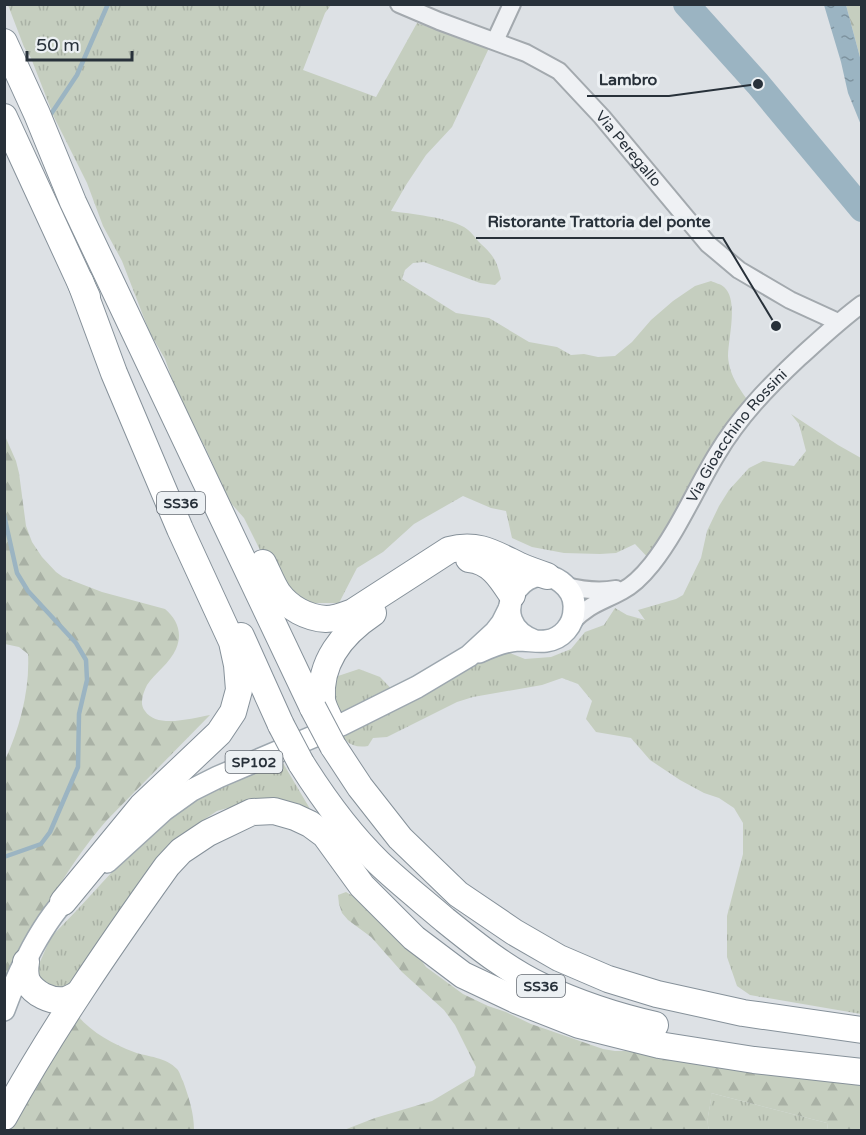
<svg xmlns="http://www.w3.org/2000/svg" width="866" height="1135" font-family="'Varela Round',sans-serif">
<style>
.grass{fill:url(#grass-tufts)}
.forest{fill:url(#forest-firs)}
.water{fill:url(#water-ripples)}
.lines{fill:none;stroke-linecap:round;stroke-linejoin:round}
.stream{stroke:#9bb4c2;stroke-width:4.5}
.river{stroke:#9bb4c2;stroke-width:26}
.minor-casing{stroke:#a3a9ae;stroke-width:20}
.major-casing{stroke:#9da7af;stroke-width:24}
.highway-casing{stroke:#86919a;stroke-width:28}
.minor{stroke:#eff1f4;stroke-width:16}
.major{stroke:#fff;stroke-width:21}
.highway{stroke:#fff;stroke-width:26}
.highway-bridge-casing{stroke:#86919a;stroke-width:28;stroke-linecap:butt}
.highway-bridge{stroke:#fff;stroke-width:26}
.labels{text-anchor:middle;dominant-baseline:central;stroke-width:6;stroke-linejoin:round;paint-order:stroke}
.shield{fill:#ecf0f3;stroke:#636a72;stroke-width:1.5}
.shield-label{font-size:14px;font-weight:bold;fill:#28313a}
.street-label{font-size:15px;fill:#28313a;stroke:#ecf0f3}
.leader{fill:none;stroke:#28313a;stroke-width:2}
.callout-dot{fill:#28313a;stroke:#ecf0f3;stroke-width:2}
.callout-label{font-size:16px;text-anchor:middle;font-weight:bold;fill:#28313a;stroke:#ecf0f3;stroke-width:6;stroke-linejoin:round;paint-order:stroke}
</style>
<defs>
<pattern id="grass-tufts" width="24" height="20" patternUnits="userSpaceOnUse" patternTransform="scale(1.5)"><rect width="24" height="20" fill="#c5cebf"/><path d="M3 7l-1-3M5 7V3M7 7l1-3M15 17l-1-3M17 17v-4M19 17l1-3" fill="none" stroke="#a9b1a5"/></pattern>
<pattern id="forest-firs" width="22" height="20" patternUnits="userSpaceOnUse" patternTransform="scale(1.5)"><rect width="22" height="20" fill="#c5cebf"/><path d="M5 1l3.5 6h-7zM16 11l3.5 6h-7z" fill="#a9b1a5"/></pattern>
<pattern id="water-ripples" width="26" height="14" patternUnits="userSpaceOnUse" patternTransform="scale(1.5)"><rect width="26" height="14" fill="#9bb4c2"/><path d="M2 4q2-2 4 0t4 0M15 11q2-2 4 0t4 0" fill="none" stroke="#7e939f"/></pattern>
</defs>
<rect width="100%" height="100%" fill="#dde1e5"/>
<g class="grass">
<path d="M8,5H331L325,13L303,70L376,97L417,23L489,48L452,127L426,155L406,185L391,211C411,214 446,217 464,227C471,231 475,238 481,244C494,256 497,261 501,279L495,285L480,283L424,262L413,263L405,270L402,279L456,313L489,318L529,342L557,347L571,355L584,354L598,357L615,356L632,342L651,320L673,301L695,286L711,281C715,283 721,284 724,287C739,300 728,339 728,356C729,376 741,391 752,406L653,563L635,544L616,553L600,554L564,553L532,547L512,538L506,511L491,508L463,496L414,524L383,552L357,568L339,603H305L286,594L264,558L244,518L229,501L205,447L182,407L165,359L149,331L122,261L103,226L87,183L54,117L31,58L24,47Z"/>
<path d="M791,414L838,445L861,458V1014L750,995L737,986L727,957V916L743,854V823L734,808L719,798L704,793L680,780L650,760L631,738L596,732L586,719L592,701L578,684L562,678L542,685L473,697L457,702L387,737L373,738L368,746C336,752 334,712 328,690L338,676L359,669L380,677L403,701L465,670L489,656L505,651L525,659L551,657L571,649L585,632L604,625L615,608L627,615L645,620L638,610L676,599L683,595L701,558L707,531L719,506L729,490L749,468L763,461L794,466L806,451L799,424Z"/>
<path d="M280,758L313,814L281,803L263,798L217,811L190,829L163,851L87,960L64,990L45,985L36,977L39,964L51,937L78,909L112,872L156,829L199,795Z"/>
<path d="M711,1093L827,1123L828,1130H709C705,1117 712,1106 711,1093Z"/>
</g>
<g class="forest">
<path d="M846,5H861V61Z"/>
<path d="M5,436L16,461L19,473L26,526L32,542L42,557L56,572L63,577L102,592L165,609C177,619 183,633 176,649C170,663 155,673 147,685C143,693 139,704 145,711C157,729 192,718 210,715L107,820C64,869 35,927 5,984V760C20,728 30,689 28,654L19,647L5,644Z"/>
<path d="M346,892L371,906L411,945L426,967L463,994L488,1006L506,1012L531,1024L603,1049L615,1051H625L653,1054L861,1084V1130H828L827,1123L711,1093C712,1106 705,1118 709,1130H344L375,1118L432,1101L474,1076L476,1067L455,1025L444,1010L402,972L371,937L348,920L342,913L339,904L338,895Z"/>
<path d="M77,1015C92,1033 113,1044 134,1052C148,1057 166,1057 177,1069C180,1072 181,1078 183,1081C189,1098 194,1113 194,1130H9Z"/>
</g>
<path class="water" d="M824,5H846L861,61V125L848,93L841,62Z"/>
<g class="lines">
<g class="stream">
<path d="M51,114L77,75L108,4"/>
<path d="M4,515L17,573L28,591L76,643L86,660L87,680L79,714L78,767L50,832L41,844L4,857"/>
</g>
<path class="river" d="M686,4L758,84L862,209"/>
<g class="minor-casing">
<g id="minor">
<path id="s1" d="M399,4L439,21L526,53L559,71L602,117L708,244L739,270L790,300L838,322"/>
<path d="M495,41L512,4"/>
<path d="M566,586C582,590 599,592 616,589"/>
<path id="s2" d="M572,622C589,604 602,602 622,591C634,585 644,574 652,564C678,531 695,490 717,454C739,417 768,387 799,358C820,339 839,321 862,304"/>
</g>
</g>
<g class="major-casing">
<g id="major">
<path d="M479,652C492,646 504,641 518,640C528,640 537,642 546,641C562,639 574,625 574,609C575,598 570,589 561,582C523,554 482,622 535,641"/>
<path d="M107,862L164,810L192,790L218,777L341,725L417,687L469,656L495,632L502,623L509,609"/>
<path d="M4,1010C17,974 44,918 73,892"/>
</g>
</g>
<g class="highway-casing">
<g id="highway">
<path d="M4,42L37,114L73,202L313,708"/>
<path d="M4,117L87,297"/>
<path d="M469,559C491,561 501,578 512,595"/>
<path d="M263,563C268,573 272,584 278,593C289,608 307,618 326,619C335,619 345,615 353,612L449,550C478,542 495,554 520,566C529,570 538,573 547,576"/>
<path d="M241,636L281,725"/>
<path d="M329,718C326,712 323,706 322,700C319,662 343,633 373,613"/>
<path d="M333,746L360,787L400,838L458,894L514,932L559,958L608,979L657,994L743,1013L862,1030"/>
<path d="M301,763C323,798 349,834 379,863C400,883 423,901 445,920C476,945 507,970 543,987C579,1004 616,1016 655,1025"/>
<path d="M63,902L142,806L219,733L233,712L239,690L237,665L232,642L180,529L114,373L80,281"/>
<path d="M26,962C25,968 25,975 27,981C34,994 51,1002 65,1000C70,999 74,996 78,994"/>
<path d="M4,1117C52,1030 109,947 167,866L181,851L208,833L252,812L274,811L295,817L310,824L325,835L362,886L414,938L463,975L518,1001L579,1025L659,1045L754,1060L862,1072"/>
</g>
</g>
<use href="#minor" class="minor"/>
<use href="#major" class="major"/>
<use href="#highway" class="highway"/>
<g class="highway-bridge-casing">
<g id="highway-bridge">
<path d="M313,708L333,746"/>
<path d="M281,725L301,763"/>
</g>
</g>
<use href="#highway-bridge" class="highway-bridge"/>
</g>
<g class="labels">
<g class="shield">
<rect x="157" y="492" width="48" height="22" rx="4.5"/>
<rect x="225.5" y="751" width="57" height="22" rx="4.5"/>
<rect x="517" y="975" width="48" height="22" rx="4.5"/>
</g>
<g class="shield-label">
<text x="181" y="503">SS36</text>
<text x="254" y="762">SP102</text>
<text x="541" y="986">SS36</text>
</g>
<g class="street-label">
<text stroke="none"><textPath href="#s1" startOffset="278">Via Peregallo</textPath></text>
<text stroke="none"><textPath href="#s2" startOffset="254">Via Gioacchino Rossini</textPath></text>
</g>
</g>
<path class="leader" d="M758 84L669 96H587M776 326L723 238H476"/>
<g class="callout-dot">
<circle cx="758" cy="84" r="6"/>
<circle cx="776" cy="326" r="6"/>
</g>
<g class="callout-label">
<text x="628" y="85">Lambro</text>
<text x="599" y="227">Ristorante Trattoria del ponte</text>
</g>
<rect width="866" height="1135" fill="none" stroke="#28313a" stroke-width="12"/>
<path d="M27 51v9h105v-9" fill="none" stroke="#28313a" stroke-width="3"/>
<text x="36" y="51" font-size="18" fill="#28313a" stroke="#ecf0f3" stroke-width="4.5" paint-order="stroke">50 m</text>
</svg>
